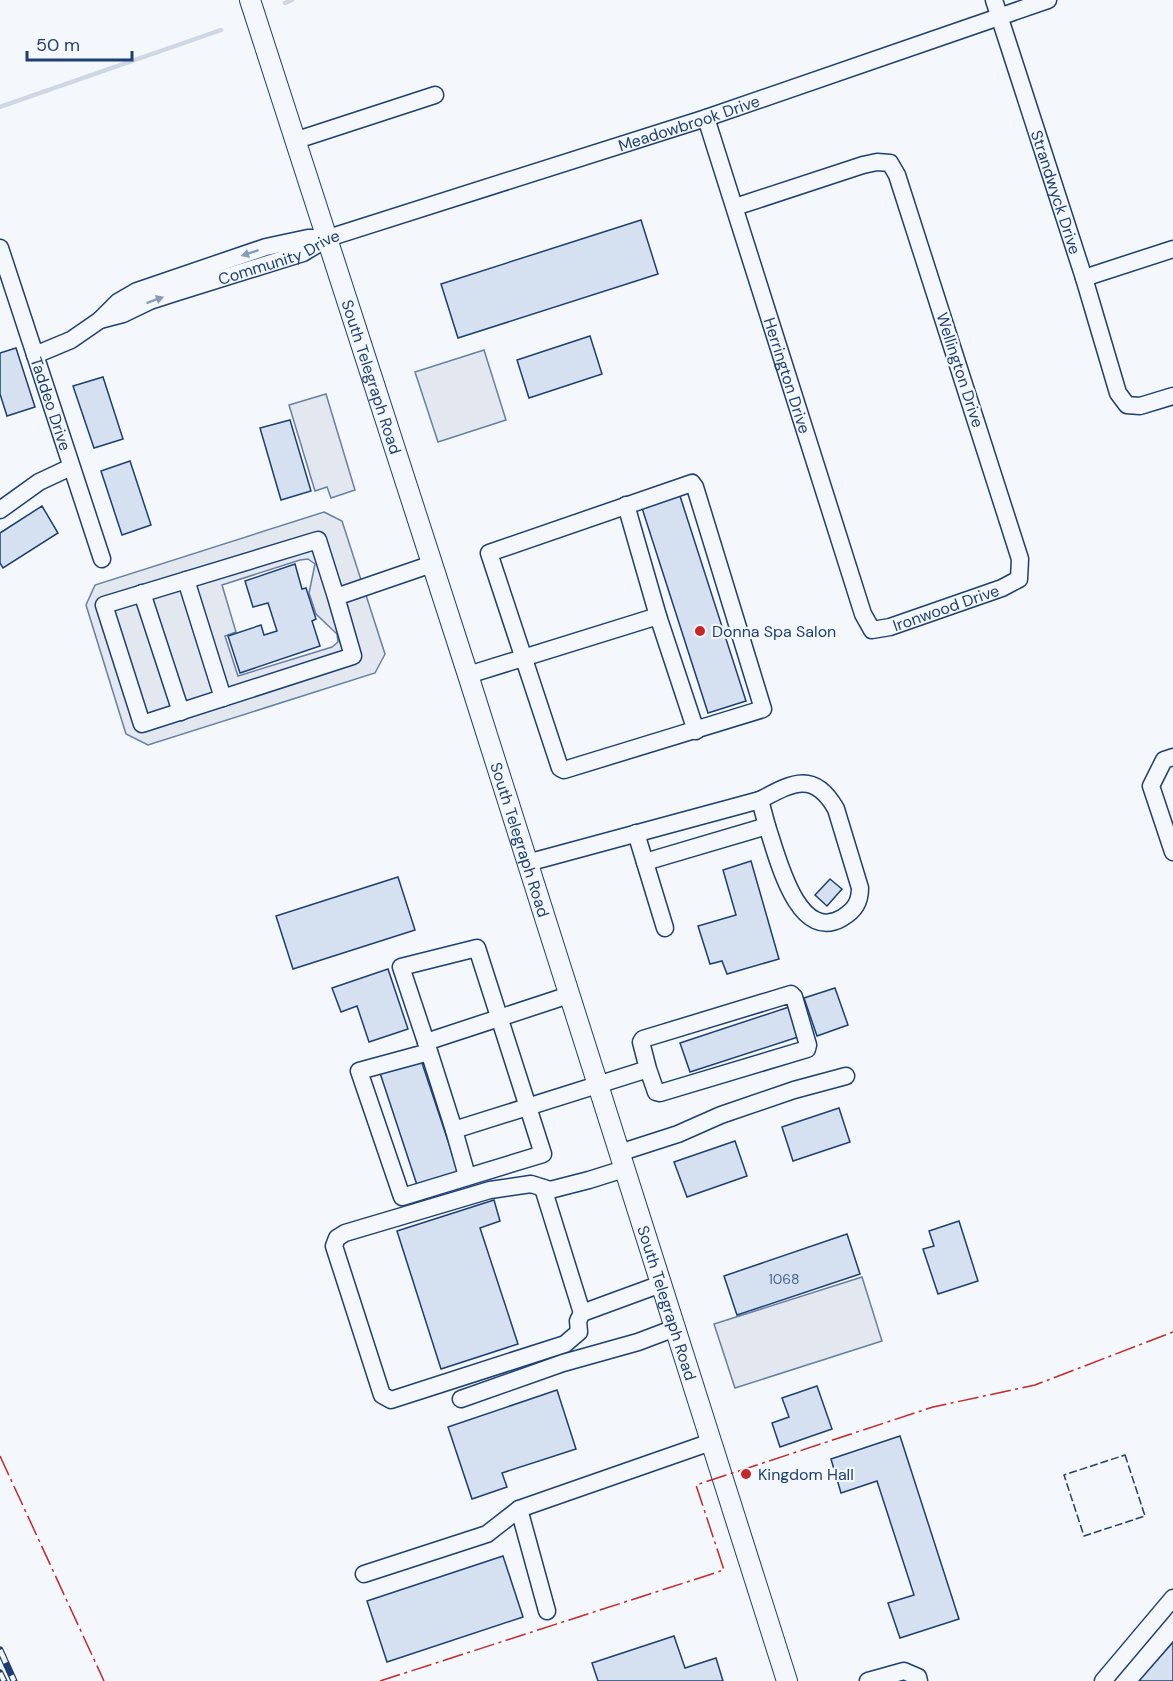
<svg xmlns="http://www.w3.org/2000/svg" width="1173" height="1681" font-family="'DM Sans',sans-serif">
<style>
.parking{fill:#e3e8f0;stroke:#687fa3;stroke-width:1.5;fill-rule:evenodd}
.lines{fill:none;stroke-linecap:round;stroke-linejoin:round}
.stream{stroke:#cfd7e4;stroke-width:4.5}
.building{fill:#d5e0f0;stroke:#1d3f73;stroke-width:1.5}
.minor-casing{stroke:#1d3f73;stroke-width:19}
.major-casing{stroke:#1d3f73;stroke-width:22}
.minor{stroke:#f4f7fb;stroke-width:16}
.major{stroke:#f4f7fb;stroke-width:20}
.rail-casing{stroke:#1d3f73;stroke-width:7}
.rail{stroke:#f4f7fb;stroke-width:4.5;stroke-dasharray:14;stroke-linecap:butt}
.fence{stroke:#1d3f73;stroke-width:1.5;stroke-dasharray:8 3;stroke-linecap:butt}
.power{stroke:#c62828;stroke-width:1.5;stroke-dasharray:21 4.5 3 4.5;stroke-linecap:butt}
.oneway{fill:#889bb7}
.poi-dot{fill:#c62828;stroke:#f4f7fb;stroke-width:2}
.labels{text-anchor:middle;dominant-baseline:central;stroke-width:4.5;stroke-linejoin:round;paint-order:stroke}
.number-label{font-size:14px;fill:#4b6792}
.street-label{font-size:16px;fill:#1d3f73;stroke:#f4f7fb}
.poi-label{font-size:16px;fill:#1d3f73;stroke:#f4f7fb;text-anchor:start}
</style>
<rect width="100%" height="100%" fill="#f4f7fb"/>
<g class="parking">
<path d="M484,350L506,420L438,442L415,372Z"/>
<path d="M326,394L355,490L331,498L327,487L315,491L289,405Z"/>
<path d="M324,512L342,521L385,654L375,673L148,745L126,734L86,605L95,585ZM308,559L315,564L309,593L316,614L337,634L338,642L332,647L238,676L225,636L236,632L222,585L300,560Z"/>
<path d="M862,1277L882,1341L735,1388L714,1324Z"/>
</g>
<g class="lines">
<g class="stream">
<path d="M285,3L292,0"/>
<path d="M0,107L221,30"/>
</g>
</g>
<g class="building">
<path d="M641,220L658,274L458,338L441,284Z"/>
<path d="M590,336L602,374L529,398L517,360Z"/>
<path d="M16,348L35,407L7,416L0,394V353Z"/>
<path d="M103,377L123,439L94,448L73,386Z"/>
<path d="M290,420L311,491L281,500L260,428Z"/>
<path d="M130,461L151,525L122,535L101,471Z"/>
<path d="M680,496L746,701L708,713L642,508Z"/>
<path d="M42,506L58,533L3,568L0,563V533Z"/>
<path d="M295,564L302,589L306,588L316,619L312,621L320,646L240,673L228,636L261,625L264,635L277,631L268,603L253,607L245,581Z"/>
<path d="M751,861L779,959L727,974L722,961L710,964L698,926L736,915L723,870Z"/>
<path d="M398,877L415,930L293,969L276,916Z"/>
<path d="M830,879L842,889L827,906L815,895Z"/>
<path d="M388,969L408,1029L369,1042L357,1006L341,1012L332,988Z"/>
<path d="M835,988L848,1025L817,1036L804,998Z"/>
<path d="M789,1007L798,1037L690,1072L680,1043Z"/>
<path d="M421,1060L459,1174L418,1188L380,1073Z"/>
<path d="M839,1108L850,1142L793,1161L782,1127Z"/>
<path d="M735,1141L747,1176L687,1197L674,1162Z"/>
<path d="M494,1200L500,1221L480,1228L518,1344L441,1369L397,1231Z"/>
<path d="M959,1221L978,1281L938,1294L923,1249L934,1246L929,1231Z"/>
<path d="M847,1234L860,1274L737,1315L724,1276Z"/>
<path d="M817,1386L832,1429L780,1447L772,1423L789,1417L782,1398Z"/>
<path d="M557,1390L576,1449L502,1473L507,1487L472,1499L448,1427Z"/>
<path d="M900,1436L959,1619L900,1638L888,1603L914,1595L877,1481L841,1493L831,1459Z"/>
<path d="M503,1556L523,1617L387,1662L367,1601Z"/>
<path d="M674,1636L685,1668L716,1658L723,1681H598L592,1663Z"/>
<path d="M1173,1642V1681H1139Z"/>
</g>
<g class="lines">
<g class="minor-casing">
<g id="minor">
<path id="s1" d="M994,0L1084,278L1118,393L1127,405L1140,406L1173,396"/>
<path id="s2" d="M706,118L863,614L872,630L890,627L1002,588L1019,579L1020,559L897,175L890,163L877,162L863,165L735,207"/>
<path d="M297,140L435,95"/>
<path id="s3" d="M0,248L102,559"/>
<path d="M1084,278L1173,249"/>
<path id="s4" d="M100,320L123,314L150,301L178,292L303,253L328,238L706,118L1048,0"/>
<path d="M35,355L71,340L100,320L118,302L137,291L266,247L308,238H324"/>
<path d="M692,483L695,487L763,709L564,770L560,768L489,553Z"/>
<path d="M626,505L658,616L696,731"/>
<path d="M0,510L39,482L71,467"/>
<path d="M186,580L223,698"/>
<path d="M142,593L181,712"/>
<path d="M336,597L318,540L104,605L142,724L353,656L336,597L432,564"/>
<path d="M468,675L658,616"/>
<path d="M1173,757L1164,760L1151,786L1173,852"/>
<path d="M760,800C792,783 814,770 836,809L860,888C860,902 855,910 842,918C797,944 777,855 767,826"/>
<path d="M636,833L665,928"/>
<path d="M527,863L760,800L767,826L645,862"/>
<path d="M569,995L426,1042L454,1130L648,1069L641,1042L643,1039L791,994L794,997L808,1045L807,1049L660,1093L656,1092L648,1069"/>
<path d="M426,1042L401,967L477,948L543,1154L402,1197L359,1071L429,1052"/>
<path d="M454,1130L467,1176"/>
<path d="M619,1153L678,1134L721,1115L794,1090L846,1076"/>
<path d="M624,1169L589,1180L550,1190L531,1184L490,1190L345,1233L337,1238L334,1246L382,1395L391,1400L565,1344L579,1332L578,1321L582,1313L661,1284"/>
<path d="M543,1188L582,1313"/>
<path d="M461,1399L563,1363L638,1342L675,1328"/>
<path d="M519,1509L547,1611"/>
<path d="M364,1574L487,1534L519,1509L711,1442"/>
<path d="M868,1681L904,1671L918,1677L919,1681"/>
<path d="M1103,1681L1173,1598"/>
</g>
</g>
<g class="major-casing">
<g id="major">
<path id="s5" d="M250,0L468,675L787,1681"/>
</g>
</g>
<use href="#minor" class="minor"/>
<use href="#major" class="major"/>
<g class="rail-casing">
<g id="rail">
<path d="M0,1650L14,1681"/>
<path d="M0,1673L4,1681"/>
</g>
</g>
<use href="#rail" class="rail"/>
<path class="fence" d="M1125,1455L1145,1516L1084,1536L1064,1475Z"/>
<g class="power">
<path d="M0,1456L104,1681"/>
<path d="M380,1681L724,1570L696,1485L933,1407L1035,1385L1173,1332"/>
</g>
</g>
<defs><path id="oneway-solid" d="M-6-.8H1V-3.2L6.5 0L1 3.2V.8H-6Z" transform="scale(1.5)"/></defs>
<g class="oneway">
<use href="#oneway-solid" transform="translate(250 253) rotate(162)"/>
<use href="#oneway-solid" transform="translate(155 300) rotate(-20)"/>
</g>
<g class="poi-dot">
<circle cx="700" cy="631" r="6"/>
<circle cx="746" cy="1474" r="6"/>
</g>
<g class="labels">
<g class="number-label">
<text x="784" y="1279">1068</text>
</g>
<g class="street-label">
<text stroke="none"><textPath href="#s4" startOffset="622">Meadowbrook Drive</textPath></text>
<text stroke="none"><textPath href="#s1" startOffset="202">Strandwyck Drive</textPath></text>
<text stroke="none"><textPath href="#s4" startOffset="190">Community Drive</textPath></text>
<text transform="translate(960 370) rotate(72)">Wellington Drive</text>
<text stroke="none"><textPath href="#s2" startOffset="270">Herrington Drive</textPath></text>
<text stroke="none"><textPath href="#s5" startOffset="396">South Telegraph Road</textPath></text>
<text stroke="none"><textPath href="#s3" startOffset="164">Taddeo Drive</textPath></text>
<text stroke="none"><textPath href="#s2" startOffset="616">Ironwood Drive</textPath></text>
<text stroke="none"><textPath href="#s5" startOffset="882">South Telegraph Road</textPath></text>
<text stroke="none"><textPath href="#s5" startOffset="1368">South Telegraph Road</textPath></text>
</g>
<g class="poi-label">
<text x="712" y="631">Donna Spa Salon</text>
<text x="758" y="1474">Kingdom Hall</text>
</g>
</g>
<path d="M27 51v9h105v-9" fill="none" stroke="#1d3f73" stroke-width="3"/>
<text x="36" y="51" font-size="18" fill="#1d3f73" stroke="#f4f7fb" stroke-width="4.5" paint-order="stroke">50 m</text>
</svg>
